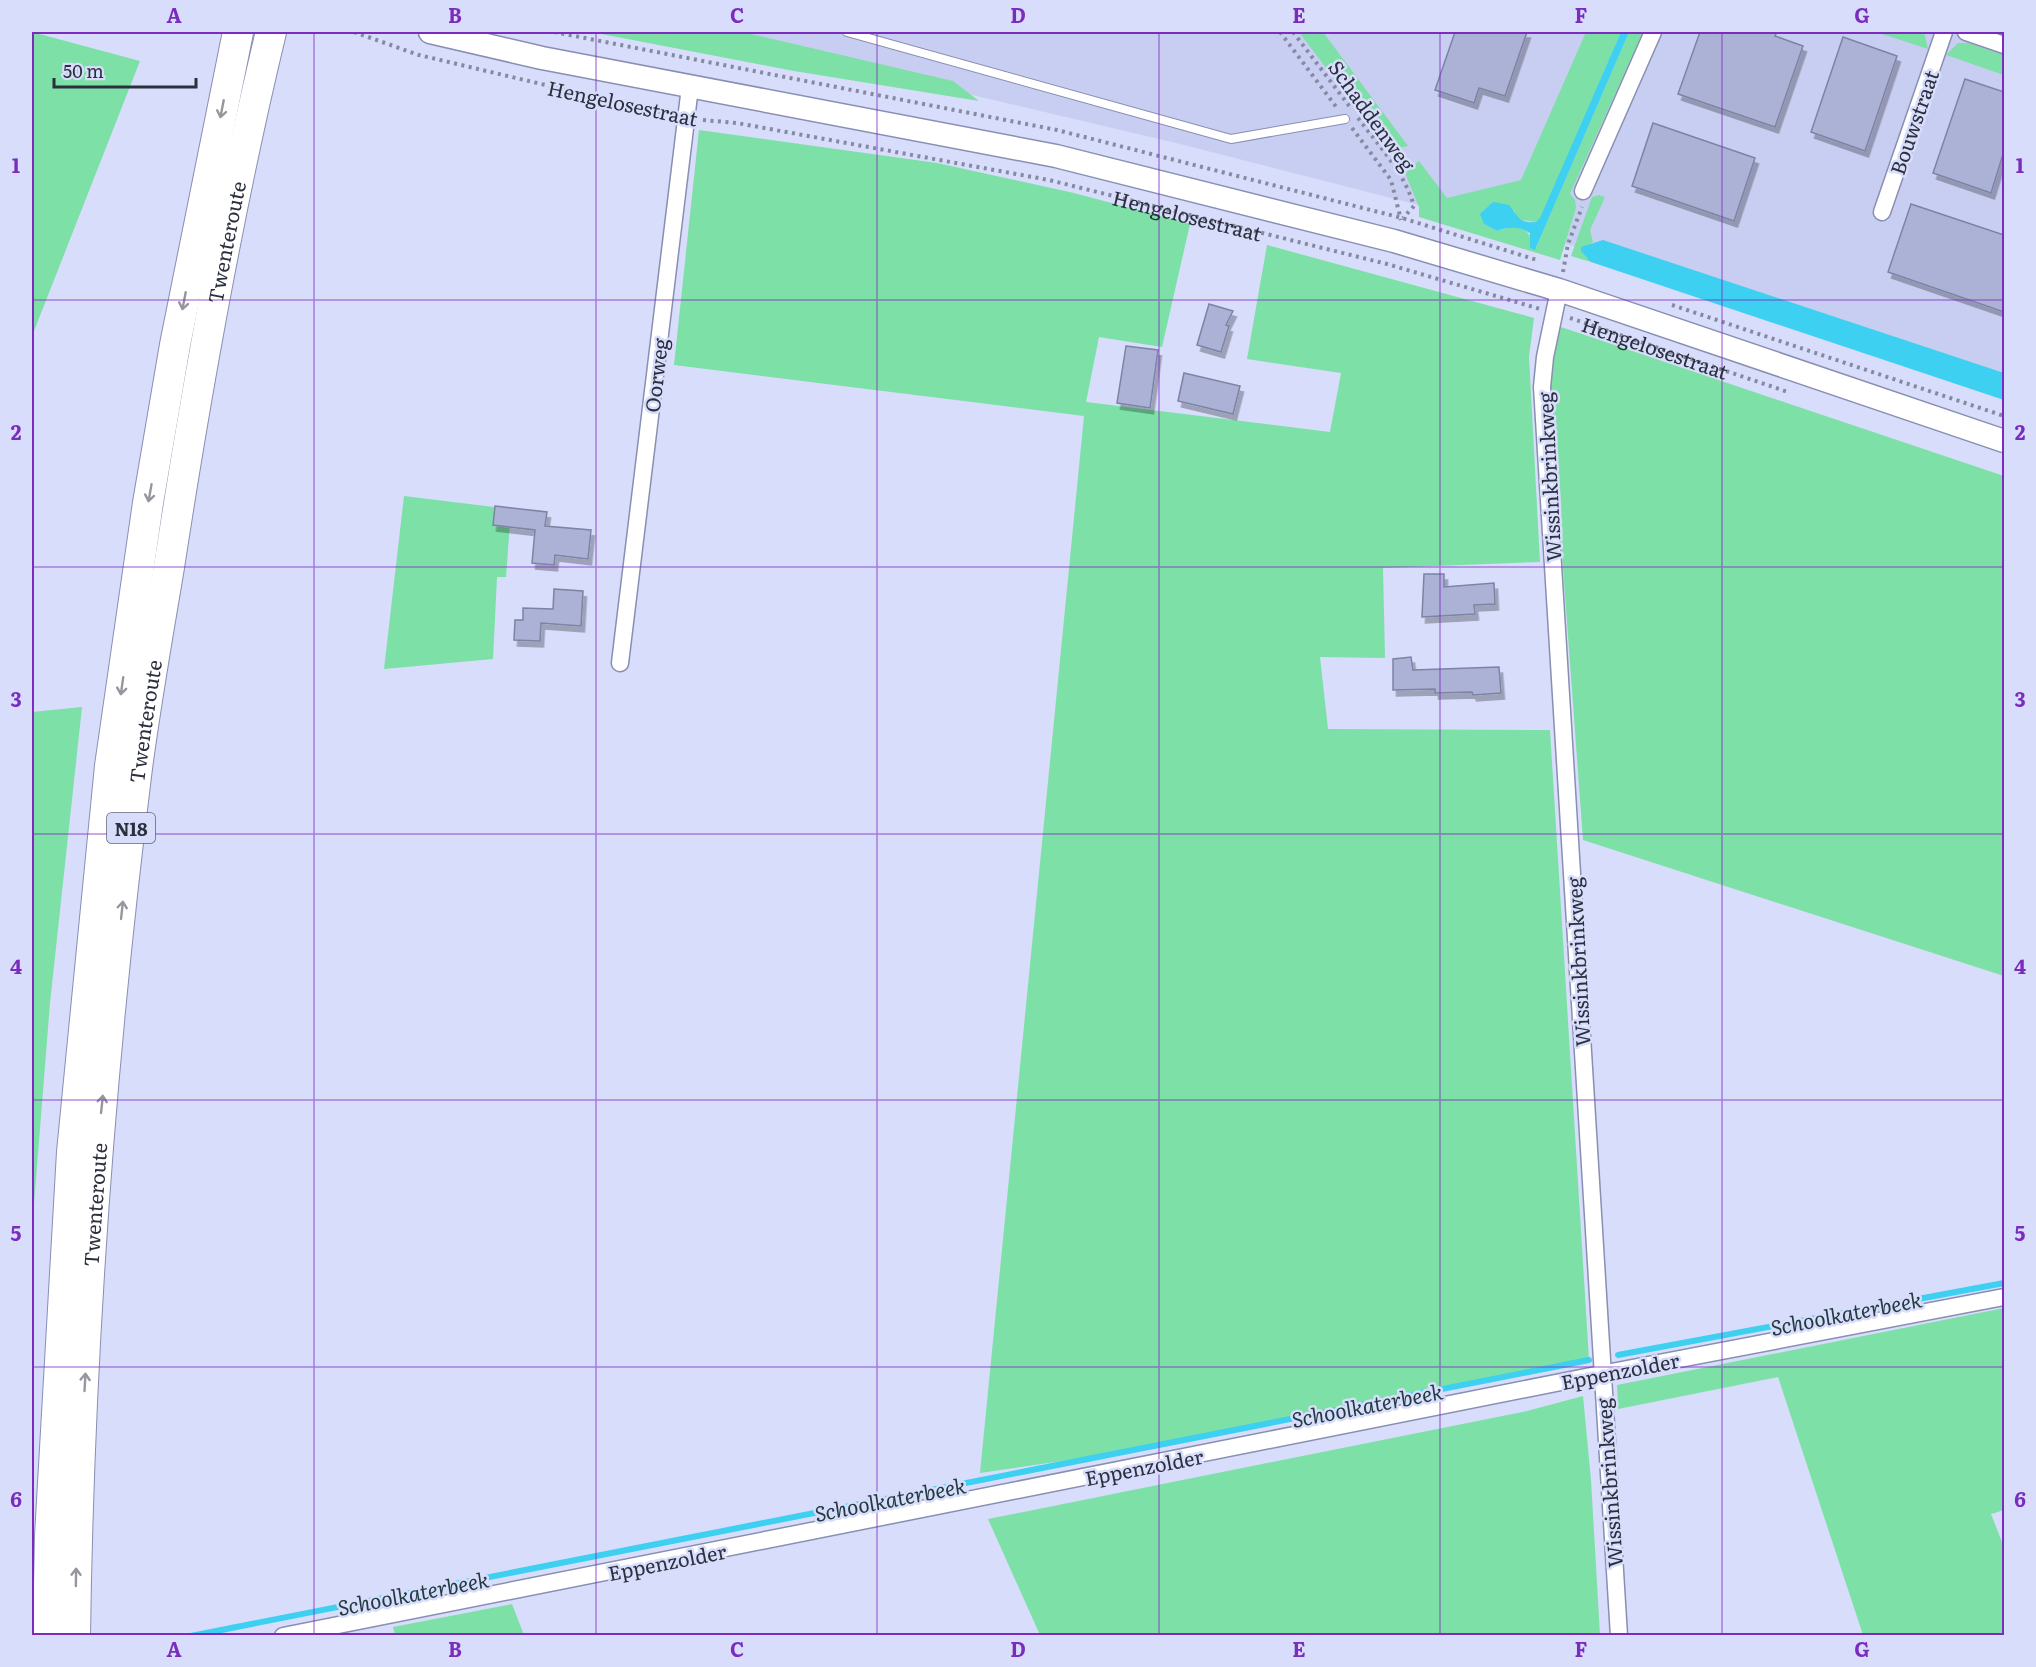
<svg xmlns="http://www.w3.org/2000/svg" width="2036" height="1667" font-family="Literata,serif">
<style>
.built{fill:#c8cef1}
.green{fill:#7de0a6}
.water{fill:#3dd0f1}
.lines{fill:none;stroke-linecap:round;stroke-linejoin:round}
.stream{stroke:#3dd0f1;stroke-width:6}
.building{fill:#abb2d6;stroke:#7c83a5;stroke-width:1.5;filter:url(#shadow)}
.lane-casing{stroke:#888fb2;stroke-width:10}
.street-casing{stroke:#888fb2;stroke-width:19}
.secondary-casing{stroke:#888fb2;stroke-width:25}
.highway-casing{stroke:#888fb2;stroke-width:32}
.path{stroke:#868aa1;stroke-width:4;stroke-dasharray:3 4.5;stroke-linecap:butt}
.lane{stroke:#fff;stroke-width:8}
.street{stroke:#fff;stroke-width:16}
.secondary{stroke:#fff;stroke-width:22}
.highway{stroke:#fff;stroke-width:30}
.oneway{stroke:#96979e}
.grid{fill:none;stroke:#7b2cbf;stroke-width:1.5;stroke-opacity:0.55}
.labels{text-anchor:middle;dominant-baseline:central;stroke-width:5;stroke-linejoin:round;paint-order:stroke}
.shield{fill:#d7ddfb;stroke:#5f6376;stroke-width:1.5}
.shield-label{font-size:18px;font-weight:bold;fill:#2c2f3d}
.street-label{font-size:20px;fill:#2c2f3d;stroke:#d7ddfb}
.water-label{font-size:21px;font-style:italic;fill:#223a40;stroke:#d7ddfb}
.neatline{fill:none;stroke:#7b2cbf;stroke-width:2}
.grid-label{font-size:20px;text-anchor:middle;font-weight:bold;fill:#7b2cbf}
</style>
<defs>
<filter id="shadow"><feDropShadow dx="3.5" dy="6" stdDeviation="0" flood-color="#0004"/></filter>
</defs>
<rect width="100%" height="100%" fill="#d7ddfb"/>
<path class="built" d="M706,32H2004V387L1548,238L1176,143Z"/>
<g class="green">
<path d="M32,32L140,61L32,336Z"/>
<path d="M591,32H743L953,81L979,101L794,71Z"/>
<path d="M1299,32H1323L1408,146L1388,150Z"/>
<path d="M1586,32H1621L1540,219L1536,222L1517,219L1514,210L1484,224L1497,231C1518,224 1528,226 1536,248L1629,32H1643L1570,194L1575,200L1576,208L1560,260L1419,217V207L1405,173L1419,161L1447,198L1521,180Z"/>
<path d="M1876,32H1924L1928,49Z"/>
<path d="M1958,43H1968L2004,55V75L1946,55Z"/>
<path d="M699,130L937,163L1074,193L1190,224L1162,347L1099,337L1086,402L1330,432L1341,373L1247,359L1267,245L1534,318L1529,357L1540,562L1383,568L1385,658L1320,657L1328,729L1550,730L1589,1360L1096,1456L980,1473L1084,416L674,365Z"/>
<path d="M1599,195L1605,197L1590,230L1593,242L1588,245L1583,253L1588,255L1591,262L1571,256L1592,197Z"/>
<path d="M1561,327L2004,476V976L1583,840L1549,377L1555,341Z"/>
<path d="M404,496L511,509L506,577H497L493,659L384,669Z"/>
<path d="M82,707L50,1003L32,1229V712Z"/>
<path d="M2004,1308V1510L1991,1514L2004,1547V1635H1863L1778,1377L1618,1409L1617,1385Z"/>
<path d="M1583,1396L1591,1480L1600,1635H1040L988,1519L1527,1411Z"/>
<path d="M512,1604L524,1635H395L393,1627Z"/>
</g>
<g class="water">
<path d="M1621,32H1629L1535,250L1530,248V233C1519,226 1509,227 1497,231L1484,224L1480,214L1493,202L1509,205C1518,216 1519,224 1536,222L1540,218Z"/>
<path d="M1603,240L2004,373V400L1591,262L1581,251V247Z"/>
</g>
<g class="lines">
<g class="stream">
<path d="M1618,1355L2004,1283"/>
<path d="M191,1636L1589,1360"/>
</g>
</g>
<g class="building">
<path d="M1455,32H1527L1505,96L1479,88L1474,103L1435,90Z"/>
<path d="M1700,32H1777L1775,36L1803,46L1775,127L1678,94Z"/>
<path d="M1843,37L1897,56L1865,151L1811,132Z"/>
<path d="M1965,79L2004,92V151L1991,193L1933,173Z"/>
<path d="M1653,123L1755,158L1734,221L1632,186Z"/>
<path d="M1911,204L2004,235V312L1888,272Z"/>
<path d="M1209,304L1233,311L1226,325L1229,326L1221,352L1197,345Z"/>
<path d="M1126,346L1158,350L1150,408L1117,403Z"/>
<path d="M1184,373L1240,386L1233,414L1178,401Z"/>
<path d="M495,506L547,512L545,526L591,530L588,559L555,555L554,565L532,563L535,530L493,525Z"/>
<path d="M1424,574H1444V587L1494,583L1495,604L1474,605L1475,614L1422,617Z"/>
<path d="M554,589L583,591L581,626L541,623L540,641L514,640L515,620H523V608L553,609Z"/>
<path d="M1411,657L1413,670L1499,667L1501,693L1473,695L1472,692L1435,693V689L1393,690V659Z"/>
</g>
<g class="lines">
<g class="lane-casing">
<path id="lane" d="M847,32L1231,139L1345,119"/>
</g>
<g class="street-casing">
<g id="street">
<path d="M1966,32L2004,45"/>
<path d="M1583,191L1653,32"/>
<path d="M1882,212L1944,32"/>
<path d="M1559,290L1545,357L1542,387L1619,1636"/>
<path d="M620,663L690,87"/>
<path d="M283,1636L1601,1374L2004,1297"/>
</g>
</g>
<g class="secondary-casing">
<path id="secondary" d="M430,32L542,58L1056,156L1394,241L1559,290L2004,441"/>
</g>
<g class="highway-casing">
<g id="highway">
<path d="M48,1636L50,1536L72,1152L110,766L148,503L175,345L238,32"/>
<path id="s3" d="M75,1636C79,1347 101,1054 137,768C146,700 158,633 169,567C197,385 228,210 271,32"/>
</g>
</g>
<g class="path">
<path d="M354,32L419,55L672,115"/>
<path d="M554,32L1057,130L1402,218L1537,260"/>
<path d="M1280,32L1337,108"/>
<path d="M1293,32L1350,107"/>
<path d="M1358,118C1379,146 1404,172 1414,206L1403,218"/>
<path id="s1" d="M703,120L737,123L1049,180L1387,264L1540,309"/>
<path d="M1352,128L1391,180L1401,220"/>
<path d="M1563,272L1568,244L1582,207"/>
<path d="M1672,305L2004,416"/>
<path id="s2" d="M1570,318L1788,392"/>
</g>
<use href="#lane" class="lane"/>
<use href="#street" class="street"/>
<use href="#secondary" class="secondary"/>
<use href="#highway" class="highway"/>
</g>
<defs><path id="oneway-shaft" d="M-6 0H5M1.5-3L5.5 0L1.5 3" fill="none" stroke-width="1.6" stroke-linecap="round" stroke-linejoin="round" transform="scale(1.5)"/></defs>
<g class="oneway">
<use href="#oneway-shaft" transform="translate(222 109) rotate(101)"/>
<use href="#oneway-shaft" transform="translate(184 301) rotate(101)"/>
<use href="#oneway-shaft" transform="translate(150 493) rotate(100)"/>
<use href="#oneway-shaft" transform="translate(122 686) rotate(98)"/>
<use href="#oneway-shaft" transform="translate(122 910) rotate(-84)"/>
<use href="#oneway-shaft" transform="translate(102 1104) rotate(-84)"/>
<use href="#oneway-shaft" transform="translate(85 1382) rotate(-87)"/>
<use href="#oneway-shaft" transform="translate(76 1577) rotate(-89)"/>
</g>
<path class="grid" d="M314,32V1636M596,32V1636M877,32V1636M1159,32V1636M1440,32V1636M1722,32V1636M32,300H2004M32,567H2004M32,834H2004M32,1100H2004M32,1367H2004"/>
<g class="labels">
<rect class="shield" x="107" y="813" width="48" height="30" rx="4.5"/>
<g class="shield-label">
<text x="131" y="828">N18</text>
</g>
<g class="street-label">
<text transform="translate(623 102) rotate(12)">Hengelosestraat</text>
<text transform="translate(1373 115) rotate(54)">Schaddenweg</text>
<text transform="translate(1913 122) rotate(-71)">Bouwstraat</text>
<text stroke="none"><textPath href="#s1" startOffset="494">Hengelosestraat</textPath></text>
<text stroke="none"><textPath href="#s3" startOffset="1404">Twenteroute</textPath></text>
<text stroke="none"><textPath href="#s2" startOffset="90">Hengelosestraat</textPath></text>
<text transform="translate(655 375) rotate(-83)">Oorweg</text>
<text transform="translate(1548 477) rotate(-93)">Wissinkbrinkweg</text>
<text stroke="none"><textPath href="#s3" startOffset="918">Twenteroute</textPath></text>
<text transform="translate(1577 962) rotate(-93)">Wissinkbrinkweg</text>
<text stroke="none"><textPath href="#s3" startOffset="432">Twenteroute</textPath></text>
<text transform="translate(1620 1370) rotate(-11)">Eppenzolder</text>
<text transform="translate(1144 1466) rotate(-11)">Eppenzolder</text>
<text transform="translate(1608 1483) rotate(-94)">Wissinkbrinkweg</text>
<text transform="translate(667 1561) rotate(-11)">Eppenzolder</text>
</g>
<g class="water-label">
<text transform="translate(1846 1312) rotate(-11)">Schoolkaterbeek</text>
<text transform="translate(1367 1404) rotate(-11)">Schoolkaterbeek</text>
<text transform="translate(890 1498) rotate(-11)">Schoolkaterbeek</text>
<text transform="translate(413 1592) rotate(-11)">Schoolkaterbeek</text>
</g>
</g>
<rect width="2036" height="1667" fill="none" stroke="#d7ddfb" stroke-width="66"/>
<path d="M54 78v9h142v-9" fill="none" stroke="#2c2f3d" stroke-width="3"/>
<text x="63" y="78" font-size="18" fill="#2c2f3d" stroke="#d7ddfb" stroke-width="4.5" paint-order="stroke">50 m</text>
<rect x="33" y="33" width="1970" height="1601" class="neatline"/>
<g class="grid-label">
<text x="174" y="23">A</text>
<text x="455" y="23">B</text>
<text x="737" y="23">C</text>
<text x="1018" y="23">D</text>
<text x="1299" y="23">E</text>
<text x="1581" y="23">F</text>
<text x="1862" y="23">G</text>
<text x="16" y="173">1</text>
<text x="2020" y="173">1</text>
<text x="16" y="440">2</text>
<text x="2020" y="440">2</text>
<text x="16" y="707">3</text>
<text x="2020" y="707">3</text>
<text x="16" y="974">4</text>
<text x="2020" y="974">4</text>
<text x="16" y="1241">5</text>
<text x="2020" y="1241">5</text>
<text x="16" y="1507">6</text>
<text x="2020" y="1507">6</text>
<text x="174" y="1657">A</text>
<text x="455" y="1657">B</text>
<text x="737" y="1657">C</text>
<text x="1018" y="1657">D</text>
<text x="1299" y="1657">E</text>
<text x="1581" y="1657">F</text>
<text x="1862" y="1657">G</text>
</g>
</svg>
